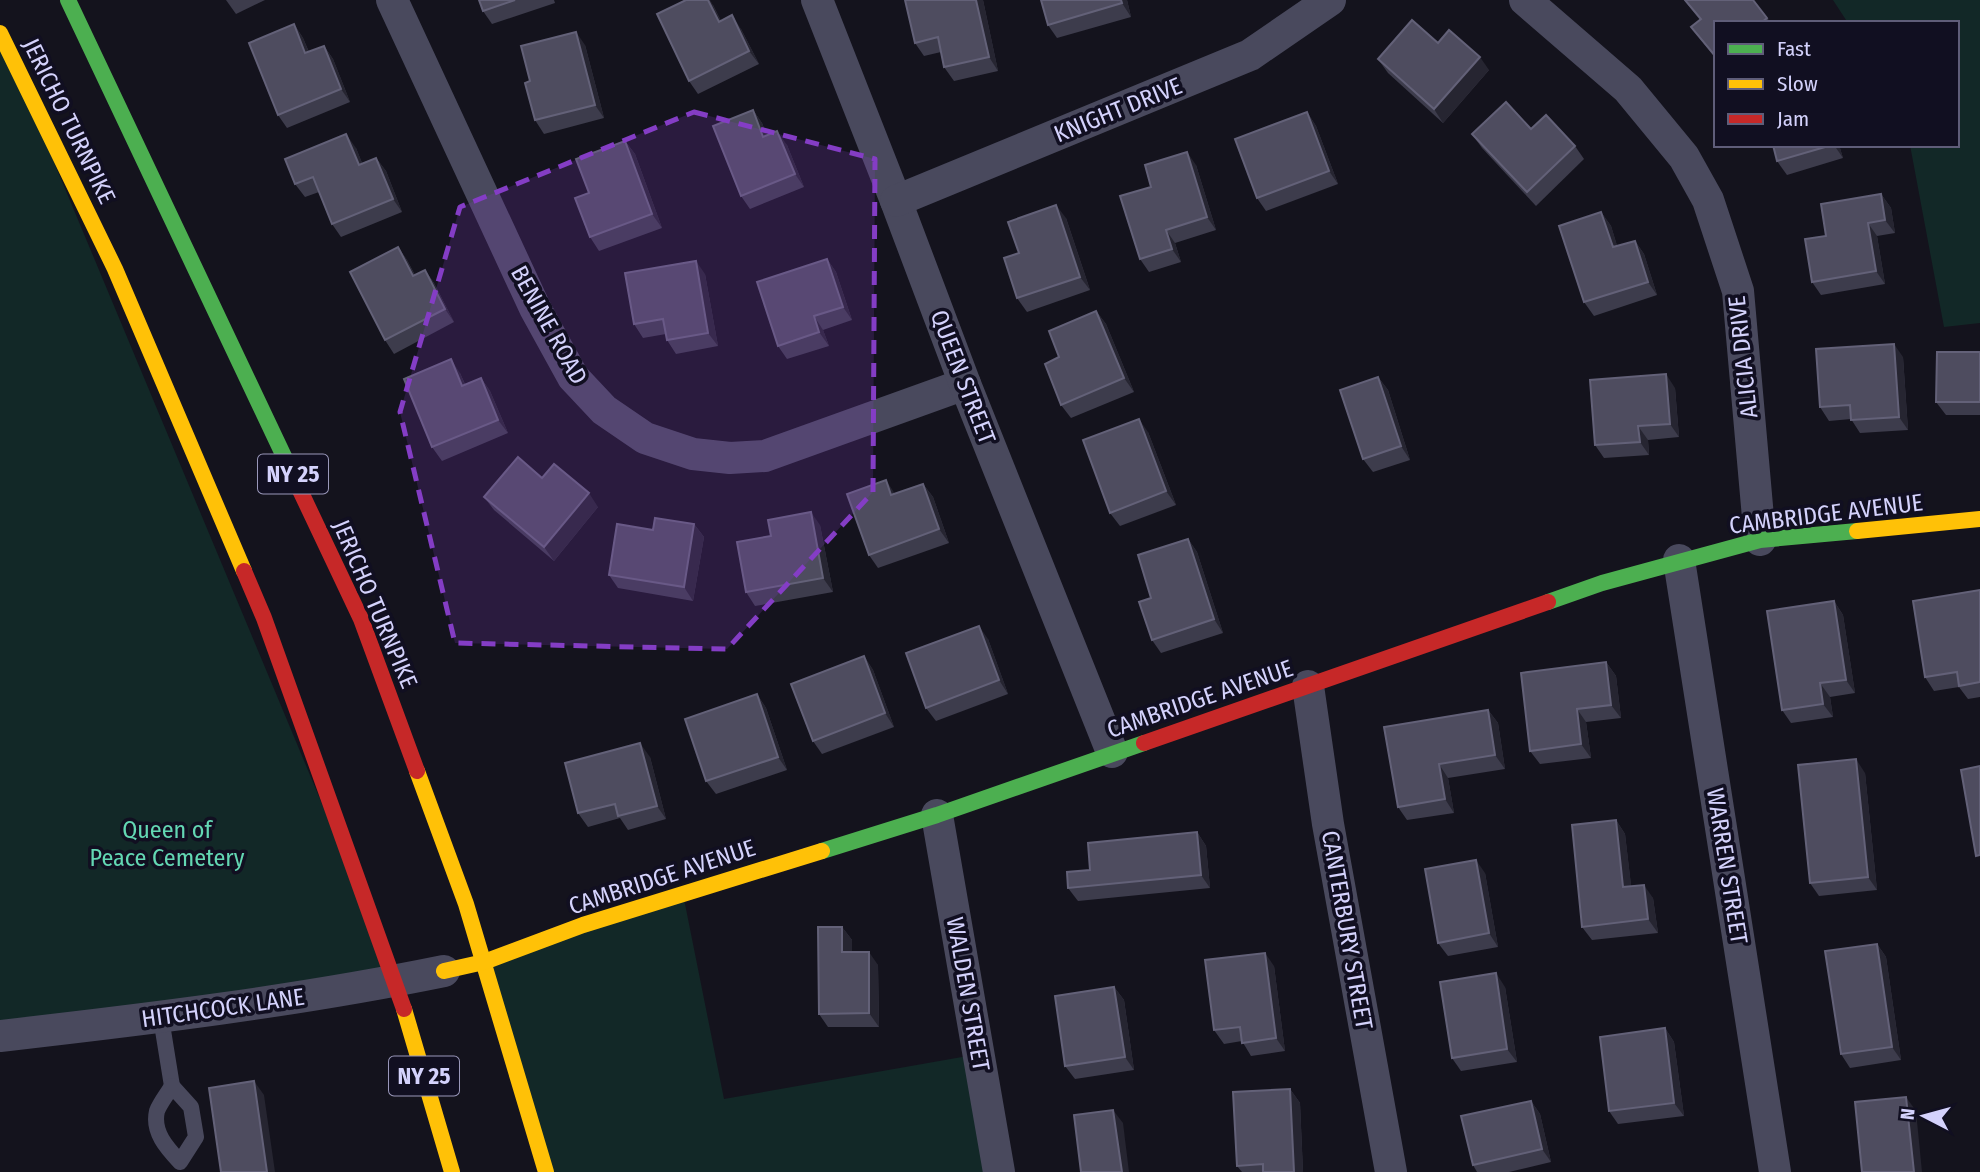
<svg xmlns="http://www.w3.org/2000/svg" width="1980" height="1172" font-family="'Fira Sans Condensed',sans-serif">
<style>
.green{fill:#122827}
.lines{fill:none;stroke-linecap:round;stroke-linejoin:round}
.lane{stroke:#49495d;stroke-width:16}
.street{stroke:#49495d;stroke-width:32}
.fast{stroke:#4caf50;stroke-width:16}
.slow{stroke:#ffc107;stroke-width:16}
.jam{stroke:#c62828;stroke-width:16}
.wall{fill:#3d3c4c}
.shaded-wall{fill:#262531}
.building{fill:#4e4c5f;stroke:#636178;stroke-width:2}
.marked{fill:#843dc5;fill-opacity:0.2;stroke:#843dc5;stroke-width:5;stroke-dasharray:14 9;stroke-linejoin:round}
.labels{text-anchor:middle;dominant-baseline:central;stroke-width:7;stroke-linejoin:round;paint-order:stroke}
.shield{fill:#110f21;stroke:#9a98ba;stroke-width:2}
.shield-label{font-size:23px;font-weight:bold;fill:#d4d2fc}
.street-label{font-size:24px;fill:#d4d2fc;stroke:#110f21}
.park-label{font-size:24px;fill:#63d7b3;stroke:#110f21}
</style>
<rect width="100%" height="100%" fill="#14131d"/>
<g class="green">
<path d="M1833,0H1980V323L1944,327L1910,145H1957V23H1848Z"/>
<path d="M0,33L396,981L0,1035Z"/>
<path d="M683,894L724,1099L979,1054L999,1172H546L484,962Z"/>
</g>
<g class="lines">
<g class="lane">
<path d="M161,1018L172,1086"/>
<path d="M172,1086L191,1107L196,1137L180,1162C167,1148 152,1132 157,1111C160,1103 168,1093 172,1086Z"/>
</g>
<g class="street">
<path d="M392,0L535,308L573,377L604,410L645,438L693,454L730,458L765,456L965,384"/>
<path d="M817,0L896,201L965,384L1112,752"/>
<path d="M1525,0L1628,89L1684,157L1708,200L1738,291L1760,540"/>
<path d="M896,201L1250,55L1330,0"/>
<path d="M1679,560L1775,1172"/>
<path d="M1308,686L1328,824L1391,1172"/>
<path d="M937,815L999,1172"/>
<path d="M0,1036C149,1019 297,1001 444,971"/>
</g>
<g class="fast">
<path d="M68,0L298,486"/>
<path d="M1548,602L1602,583L1760,540L1857,531"/>
<path d="M822,851L937,815L1144,743"/>
</g>
<g class="slow">
<path d="M0,33L115,269L244,571"/>
<path d="M1857,531L1980,519"/>
<path d="M417,771L466,904L546,1172"/>
<path d="M444,971L484,962L583,925L822,851"/>
<path d="M404,1009L452,1172"/>
</g>
<g class="jam">
<path d="M298,486L361,619L417,771"/>
<path d="M244,571L264,618L404,1009"/>
<path d="M1144,743L1548,602"/>
</g>
</g>
<g class="wall">
<path d="M226,0H265L236,14Z"/>
<path d="M479,0H554L555,3L492,24L483,11Z"/>
<path d="M983,0L998,71L954,81L944,67L941,52L924,56L915,43Z"/>
<path d="M1127,0L1131,17L1057,38L1048,25Z"/>
<path d="M1684,0H1753L1771,23H1716V59L1691,27L1700,20Z"/>
<path d="M713,5L721,21L741,29L759,64L698,94L689,81Z"/>
<path d="M294,24L303,38L309,52L324,46L333,59L350,102L287,128L278,115Z"/>
<path d="M585,45L604,118L544,134L535,120L530,81Z"/>
<path d="M1378,59L1489,70L1443,123L1388,73Z"/>
<path d="M753,110L762,123L767,136L787,145L804,187L750,209L741,196Z"/>
<path d="M1307,112L1316,126L1338,184L1266,211L1257,198Z"/>
<path d="M1531,129L1575,146L1584,159L1536,206L1482,148L1472,134Z"/>
<path d="M625,141L635,154L662,228L599,251L590,237L589,193Z"/>
<path d="M1773,145H1839L1843,158L1787,175L1777,161Z"/>
<path d="M356,148L362,163L376,158L386,171L402,212L341,237L332,224L319,192L305,197L295,184Z"/>
<path d="M1196,165L1216,230L1175,243L1181,262L1149,272L1140,259L1151,187Z"/>
<path d="M1881,194L1891,208L1895,233L1877,236L1885,284L1821,295L1812,282L1826,236Z"/>
<path d="M1601,212L1611,226L1617,246L1635,241L1644,254L1657,295L1594,316L1584,302Z"/>
<path d="M1066,218L1090,290L1027,312L1017,298L1019,253Z"/>
<path d="M398,247L407,260L415,275L425,270L434,283L454,322L394,354L385,340Z"/>
<path d="M827,259L836,272L852,320L823,330L829,346L787,359L778,346Z"/>
<path d="M705,274L718,346L676,354L667,340L666,334L643,338L634,324Z"/>
<path d="M1096,311L1106,324L1134,392L1071,418L1061,405L1059,357Z"/>
<path d="M1980,352V415H1946L1936,402Z"/>
<path d="M1903,357L1908,430L1860,433L1851,419L1829,421L1820,407Z"/>
<path d="M460,373L465,384L481,378L490,391L508,433L442,461L432,447Z"/>
<path d="M1378,377L1388,390L1410,460L1373,472L1363,459Z"/>
<path d="M1675,388L1679,437L1648,440L1649,455L1604,458L1595,445Z"/>
<path d="M1148,432L1176,505L1120,526L1110,513Z"/>
<path d="M923,484L933,497L949,543L878,568L869,555L895,494Z"/>
<path d="M484,497L598,507L554,561L494,510Z"/>
<path d="M694,524L704,537L693,601L618,588L609,575L653,530Z"/>
<path d="M820,525L833,592L755,606L746,592L771,536Z"/>
<path d="M1188,539L1197,552L1223,633L1161,653L1152,640L1151,598Z"/>
<path d="M1980,590V697L1968,699L1959,687L1934,691L1925,677Z"/>
<path d="M1834,601L1843,615L1855,693L1830,697L1833,717L1791,723L1782,710Z"/>
<path d="M988,639L1008,694L936,721L926,708Z"/>
<path d="M864,656L873,670L894,727L822,754L813,741Z"/>
<path d="M1606,662L1616,676L1621,718L1586,722L1591,758L1540,764L1530,751Z"/>
<path d="M757,694L766,708L787,770L716,794L706,781Z"/>
<path d="M1488,710L1498,723L1505,769L1448,778L1454,813L1407,820L1398,807Z"/>
<path d="M650,757L666,819L628,830L620,818L588,827L578,813Z"/>
<path d="M1865,773L1877,890L1819,896L1810,883Z"/>
<path d="M1616,820L1625,834L1631,886L1653,898L1658,933L1592,940L1582,927Z"/>
<path d="M1197,832L1206,846L1210,888L1078,901L1068,888L1090,870Z"/>
<path d="M1485,873L1498,947L1448,956L1438,943Z"/>
<path d="M842,927L852,940V952L878,965L879,1027H828L819,1014Z"/>
<path d="M1877,944L1886,957L1901,1060L1850,1068L1841,1054Z"/>
<path d="M1274,966L1285,1051L1251,1056L1242,1041L1224,1044L1214,1030Z"/>
<path d="M1114,987L1124,1000L1134,1070L1075,1079L1065,1066Z"/>
<path d="M1505,987L1517,1062L1461,1071L1452,1058Z"/>
<path d="M1665,1028L1674,1042L1684,1116L1618,1124L1609,1111Z"/>
<path d="M1290,1089L1300,1103L1303,1172H1242L1237,1166Z"/>
<path d="M1531,1101L1540,1114L1551,1162L1509,1172H1477L1473,1165Z"/>
</g>
<g class="shaded-wall">
<path d="M708,0H710L713,5L728,35L719,22Z"/>
<path d="M976,0H983L998,71L989,57Z"/>
<path d="M1121,0H1127L1131,17L1122,3Z"/>
<path d="M732,15L741,29L759,64L749,51Z"/>
<path d="M294,24L303,38L315,67L305,53Z"/>
<path d="M576,32L585,45L604,118L595,105Z"/>
<path d="M324,46L333,59L350,102L341,89Z"/>
<path d="M1480,57L1489,70L1443,123L1434,109Z"/>
<path d="M753,110L762,123L773,151L763,137Z"/>
<path d="M1307,112L1316,126L1338,184L1329,171Z"/>
<path d="M777,131L787,145L804,187L795,174Z"/>
<path d="M346,134L356,148L368,178L359,165Z"/>
<path d="M625,141L635,154L662,228L652,214Z"/>
<path d="M1834,145H1839L1843,158Z"/>
<path d="M1187,152L1196,165L1216,230L1207,217Z"/>
<path d="M376,158L386,171L402,212L393,199Z"/>
<path d="M1881,194L1891,208L1895,233L1885,220Z"/>
<path d="M1056,205L1066,218L1090,290L1080,277Z"/>
<path d="M1601,212L1611,226L1622,261L1613,247Z"/>
<path d="M1868,223L1877,236L1885,284L1876,271Z"/>
<path d="M1166,230L1175,243L1181,262L1172,249Z"/>
<path d="M1635,241L1644,254L1657,295L1648,282Z"/>
<path d="M398,247L407,260L422,290L413,276Z"/>
<path d="M827,259L836,272L852,320L843,307Z"/>
<path d="M696,261L705,274L718,346L708,333Z"/>
<path d="M425,270L434,283L454,322L445,309Z"/>
<path d="M1096,311L1106,324L1134,392L1124,378Z"/>
<path d="M814,316L823,330L829,346L819,332Z"/>
<path d="M1894,344L1903,357L1908,430L1899,417Z"/>
<path d="M451,359L460,373L471,399L462,386Z"/>
<path d="M1666,374L1675,388L1679,437L1670,424Z"/>
<path d="M1378,377L1388,390L1410,460L1401,446Z"/>
<path d="M481,378L490,391L508,433L498,420Z"/>
<path d="M1139,419L1148,432L1176,505L1166,491Z"/>
<path d="M1638,426L1648,440L1649,455L1640,442Z"/>
<path d="M886,480L895,494L891,495Z"/>
<path d="M923,484L933,497L949,543L939,529Z"/>
<path d="M589,493L598,507L554,561L544,547Z"/>
<path d="M811,512L820,525L833,592L823,578Z"/>
<path d="M694,524L704,537L693,601L684,587Z"/>
<path d="M1188,539L1197,552L1223,633L1214,619Z"/>
<path d="M1834,601L1843,615L1855,693L1846,680Z"/>
<path d="M979,626L988,639L1008,694L999,680Z"/>
<path d="M864,656L873,670L894,727L885,713Z"/>
<path d="M1606,662L1616,676L1621,718L1611,705Z"/>
<path d="M1820,683L1830,697L1833,717L1823,704Z"/>
<path d="M757,694L766,708L787,770L778,757Z"/>
<path d="M1577,709L1586,722L1591,758L1581,744Z"/>
<path d="M1488,710L1498,723L1505,769L1495,755Z"/>
<path d="M640,743L650,757L666,819L657,806Z"/>
<path d="M1856,759L1865,773L1877,890L1868,877Z"/>
<path d="M1439,764L1448,778L1454,813L1445,799Z"/>
<path d="M1616,820L1625,834L1633,901L1623,887Z"/>
<path d="M1197,832L1206,846L1210,888L1201,875Z"/>
<path d="M1476,860L1485,873L1498,947L1489,933Z"/>
<path d="M1644,885L1653,898L1658,933L1648,919Z"/>
<path d="M842,927L852,940V965L842,952Z"/>
<path d="M1877,944L1886,957L1901,1060L1892,1047Z"/>
<path d="M869,952L878,965L879,1027L869,1013Z"/>
<path d="M1265,953L1274,966L1285,1051L1276,1038Z"/>
<path d="M1496,973L1505,987L1517,1062L1507,1049Z"/>
<path d="M1114,987L1124,1000L1134,1070L1125,1057Z"/>
<path d="M1665,1028L1674,1042L1684,1116L1674,1103Z"/>
<path d="M254,1081L264,1095L275,1172H267Z"/>
<path d="M1290,1089L1300,1103L1303,1172H1294Z"/>
<path d="M1906,1097L1916,1111L1922,1172H1914Z"/>
<path d="M1531,1101L1540,1114L1551,1162L1542,1149Z"/>
<path d="M1113,1110L1123,1123L1129,1172H1122Z"/>
</g>
<g class="building">
<path d="M479,0H515L483,11Z"/>
<path d="M686,0H708L719,22L732,15L749,51L689,81L657,14Z"/>
<path d="M905,0H976L989,57L944,67L938,37L915,43Z"/>
<path d="M1041,0H1121L1122,3L1048,25Z"/>
<path d="M1685,0H1753L1767,18L1761,23H1716V57L1691,27L1701,19Z"/>
<path d="M1412,20L1438,43L1449,30L1480,57L1434,109L1378,59Z"/>
<path d="M294,24L305,53L324,46L341,89L278,115L249,43Z"/>
<path d="M576,32L595,105L535,120L525,83L530,81L521,46Z"/>
<path d="M1506,102L1531,129L1546,115L1575,146L1527,192L1472,134Z"/>
<path d="M753,110L763,137L777,131L795,174L741,196L713,126Z"/>
<path d="M1307,112L1329,171L1257,198L1235,139Z"/>
<path d="M346,134L359,165L376,158L393,199L332,224L313,177L295,184L285,159Z"/>
<path d="M625,141L652,214L590,237L575,198L589,193L576,159Z"/>
<path d="M1773,145H1832L1777,161Z"/>
<path d="M1187,152L1207,217L1166,230L1172,249L1140,259L1120,196L1151,187L1145,165Z"/>
<path d="M1881,194L1885,220L1868,223L1876,271L1812,282L1805,239L1826,236L1821,204Z"/>
<path d="M1056,205L1080,277L1017,298L1004,258L1019,253L1008,222Z"/>
<path d="M1601,212L1613,247L1635,241L1648,282L1584,302L1559,226Z"/>
<path d="M398,247L413,276L425,270L445,309L385,340L350,272Z"/>
<path d="M827,259L843,307L814,316L819,332L778,346L757,282Z"/>
<path d="M696,261L708,333L667,340L663,319L634,324L625,273Z"/>
<path d="M1096,311L1124,378L1061,405L1045,364L1059,357L1049,331Z"/>
<path d="M1894,344L1899,417L1851,420L1850,405L1820,407L1816,349Z"/>
<path d="M1937,352H1980V402H1936Z"/>
<path d="M451,359L462,386L481,378L498,420L432,447L404,379Z"/>
<path d="M1666,374L1670,424L1638,426L1640,442L1595,445L1590,380Z"/>
<path d="M1378,377L1401,446L1363,459L1340,390Z"/>
<path d="M1139,419L1166,491L1110,513L1083,440Z"/>
<path d="M518,457L542,478L554,464L589,493L544,547L484,497Z"/>
<path d="M886,480L891,495L923,484L939,529L869,555L847,494Z"/>
<path d="M811,512L823,578L746,592L737,542L771,536L768,520Z"/>
<path d="M655,518L694,524L684,587L609,575L617,524L653,530Z"/>
<path d="M1188,539L1214,619L1152,640L1139,602L1151,598L1138,555Z"/>
<path d="M1980,590V682L1959,686L1957,672L1925,677L1913,601Z"/>
<path d="M1834,601L1846,680L1820,683L1823,704L1782,710L1767,611Z"/>
<path d="M979,626L999,680L926,708L906,653Z"/>
<path d="M864,656L885,713L813,741L791,684Z"/>
<path d="M1606,662L1611,705L1577,709L1581,744L1530,751L1521,673Z"/>
<path d="M757,694L778,757L706,781L685,719Z"/>
<path d="M1488,710L1495,755L1439,764L1445,799L1398,807L1384,727Z"/>
<path d="M640,743L657,806L618,816L615,804L578,813L565,763Z"/>
<path d="M1856,759L1868,877L1810,883L1798,765Z"/>
<path d="M1980,766V855L1976,856L1961,770Z"/>
<path d="M1616,820L1623,887L1644,885L1648,919L1582,927L1572,825Z"/>
<path d="M1197,832L1201,875L1068,888L1067,872L1090,870L1088,843Z"/>
<path d="M1476,860L1489,933L1438,943L1425,869Z"/>
<path d="M818,927H842V952H869V1013L819,1014Z"/>
<path d="M1877,944L1892,1047L1841,1054L1825,951Z"/>
<path d="M1265,953L1276,1038L1242,1043L1240,1027L1214,1030L1205,960Z"/>
<path d="M1496,973L1507,1049L1452,1058L1440,982Z"/>
<path d="M1114,987L1125,1057L1065,1066L1055,996Z"/>
<path d="M1665,1028L1674,1103L1609,1111L1600,1037Z"/>
<path d="M254,1081L267,1172H221L209,1088Z"/>
<path d="M1290,1089L1294,1172H1263V1164L1237,1166L1233,1092Z"/>
<path d="M1906,1097L1914,1172H1862L1855,1102Z"/>
<path d="M1531,1101L1542,1149L1473,1165L1461,1116Z"/>
<path d="M1113,1110L1122,1172H1081L1074,1115Z"/>
</g>
<path class="marked" d="M694,112L875,159L873,492L727,649L455,643L400,412L460,207Z"/>
<g class="labels">
<g class="shield">
<rect x="258" y="454.5" width="70" height="39" rx="5"/>
<rect x="389" y="1056.5" width="70" height="39" rx="5"/>
</g>
<g class="shield-label">
<text x="293" y="474">NY 25</text>
<text x="424" y="1076">NY 25</text>
</g>
<g class="street-label">
<text transform="translate(1118 110) rotate(-22)">KNIGHT DRIVE</text>
<text transform="translate(69 121) rotate(64)">JERICHO TURNPIKE</text>
<text transform="translate(549 325) rotate(61)">BENINE ROAD</text>
<text transform="translate(1743 357) rotate(-96)">ALICIA DRIVE</text>
<text transform="translate(963 377) rotate(69)">QUEEN STREET</text>
<text transform="translate(1826 514) rotate(-7)">CAMBRIDGE AVENUE</text>
<text transform="translate(375 604) rotate(67)">JERICHO TURNPIKE</text>
<text transform="translate(1200 699) rotate(-19)">CAMBRIDGE AVENUE</text>
<text transform="translate(1727 866) rotate(81)">WARREN STREET</text>
<text transform="translate(662 877) rotate(-18)">CAMBRIDGE AVENUE</text>
<text transform="translate(1347 930) rotate(80)">CANTERBURY STREET</text>
<text transform="translate(968 994) rotate(80)">WALDEN STREET</text>
<text transform="translate(223 1008) rotate(-8)">HITCHCOCK LANE</text>
</g>
<g class="park-label">
<text x="167" y="830">Queen of<tspan x="167" dy="28">Peace Cemetery</tspan></text>
</g>
</g>
<rect x="1714" y="21" width="245" height="126" fill="#110f21" stroke="#5f5d79" stroke-width="2"/>
<rect x="1728" y="44" width="35" height="10" fill="#4caf50" stroke="#5f5d79" stroke-width="2"/>
<text x="1777" y="56" font-size="21" fill="#d4d2fc">Fast</text>
<rect x="1728" y="79" width="35" height="10" fill="#ffc107" stroke="#5f5d79" stroke-width="2"/>
<text x="1777" y="91" font-size="21" fill="#d4d2fc">Slow</text>
<rect x="1728" y="114" width="35" height="10" fill="#c62828" stroke="#5f5d79" stroke-width="2"/>
<text x="1777" y="126" font-size="21" fill="#d4d2fc">Jam</text>
<g transform="translate(1924 1116) rotate(276)" stroke="#110f21" stroke-width="5" paint-order="stroke">
<path d="M0-5L12 26L0 18L-12 26Z" fill="#d4d2fc"/>
<text y="-10" font-size="19" font-weight="bold" text-anchor="middle" fill="#d4d2fc">N</text>
</g>
</svg>
